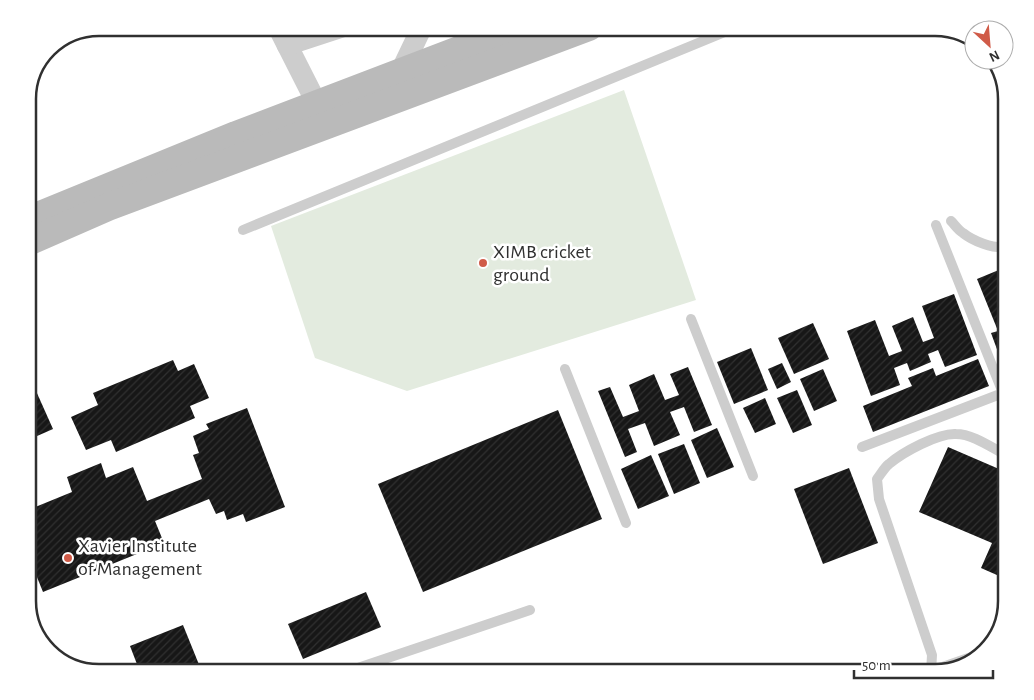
<svg xmlns="http://www.w3.org/2000/svg" width="1034" height="700" font-family="'Alegreya Sans',sans-serif">
<style>
.pitch{fill:#e3ebdf}
.building{fill:url(#building-hatch)}
.lines{fill:none;stroke-linecap:round;stroke-linejoin:round}
.lane{stroke:#cdcdcd;stroke-width:10}
.street{stroke:#cdcdcd;stroke-width:21}
.secondary{stroke:#bababa;stroke-width:28}
.poi-dot{fill:#d05b48;stroke:#fff;stroke-width:2}
.labels{text-anchor:middle;dominant-baseline:central;stroke-width:5;stroke-linejoin:round;paint-order:stroke}
.poi-label{font-size:20px;fill:#303030;stroke:#fff;text-anchor:start}
.rim{fill:none;stroke:#303030;stroke-width:2.5}
</style>
<defs>
<pattern id="building-hatch" width="6" height="6" patternUnits="userSpaceOnUse" patternTransform="scale(1.25)"><rect width="6" height="6" fill="#171717"/><path d="M-1 1l2-2M0 6l6-6M5 7l2-2" fill="none" stroke="#303030"/></pattern>
</defs>
<rect width="100%" height="100%" fill="#fff"/>
<path class="pitch" d="M624,90L696,300L407,391L315,358L271,226Z"/>
<g class="building">
<path d="M1006,267V370L1005,371L991,333L998,331L977,279Z"/>
<path d="M954,294L977,355L945,367L938,350L928,354L931,362L910,371L907,363L894,368L900,385L871,396L847,331L875,320L889,356L902,351L892,326L913,317L923,342L934,338L922,306Z"/>
<path d="M813,323L829,359L794,374L778,338Z"/>
<path d="M751,348L768,390L734,404L717,362Z"/>
<path d="M978,359L989,386L873,432L863,406L912,386L908,378L933,368L936,376Z"/>
<path d="M173,360L178,371L194,364L209,398L190,406L195,418L116,452L111,440L86,450L71,417L98,405L93,393Z"/>
<path d="M782,363L791,382L777,389L768,369Z"/>
<path d="M688,367L712,425L694,432L684,407L670,412L680,435L654,446L645,423L628,429L637,452L625,457L598,391L610,387L623,417L639,411L629,385L654,374L665,400L679,395L670,374Z"/>
<path d="M823,369L837,401L814,411L800,379Z"/>
<path d="M28,373L53,429L28,440Z"/>
<path d="M797,390L812,425L793,433L777,398Z"/>
<path d="M765,398L776,424L755,433L743,408Z"/>
<path d="M247,408L285,507L246,522L243,514L227,520L224,511L216,514L209,499L155,521L164,543L43,592L28,555V510L72,492L67,477L101,463L106,478L133,467L147,501L202,479L193,455L199,453L193,436L209,429L206,424Z"/>
<path d="M558,410L602,519L423,592L378,484Z"/>
<path d="M717,428L734,467L707,478L691,440Z"/>
<path d="M684,444L700,483L674,494L658,454Z"/>
<path d="M948,447L1006,472V579L981,568L992,543L919,512Z"/>
<path d="M651,455L669,496L638,509L621,469Z"/>
<path d="M849,468L878,543L823,564L794,489Z"/>
<path d="M1006,582V601L999,598Z"/>
<path d="M366,592L381,627L303,659L288,624Z"/>
<path d="M183,625L202,672H140L130,646Z"/>
</g>
<g class="lines">
<g class="lane">
<path d="M951,221C955,225 958,230 963,233C973,241 993,249 1006,247"/>
<path d="M243,230L737,27"/>
<path d="M691,319L753,476"/>
<path d="M565,369L626,523"/>
<path d="M862,447L1003,393L936,225"/>
<path d="M931,671L980,654"/>
<path d="M346,672L530,610"/>
<path d="M931,672L932,655L879,499L877,479C881,474 884,468 889,464C903,452 938,433 956,434C973,434 992,448 1006,455"/>
</g>
<g class="street">
<path d="M278,27L317,104"/>
<path d="M287,45L342,27"/>
<path d="M400,73L422,27"/>
</g>
<g class="secondary">
<path d="M28,220L236,135L519,27"/>
<path d="M28,242L108,207L589,27"/>
</g>
</g>
<g class="poi-dot">
<circle cx="483" cy="263" r="5"/>
<circle cx="68" cy="558" r="5"/>
</g>
<g class="labels">
<g class="poi-label">
<text x="493" y="252">XIMB cricket<tspan x="493" dy="23">ground</tspan></text>
<text x="78" y="546">Xavier Institute<tspan x="78" dy="23">of Management</tspan></text>
</g>
</g>
<path d="M0 0H1034V700H0ZM99 36H935A63 63 0 0 1 998 99V601A63 63 0 0 1 935 664H99A63 63 0 0 1 36 601V99A63 63 0 0 1 99 36Z" fill="#fff" fill-rule="evenodd"/>
<path class="rim" d="M99 36H935A63 63 0 0 1 998 99V601A63 63 0 0 1 935 664H99A63 63 0 0 1 36 601V99A63 63 0 0 1 99 36Z"/>
<g transform="translate(989 45) rotate(154)"><circle r="24" fill="#ffffff" stroke="#acacac"/>
<path d="M0-4L9 19L0 12L-9 19Z" fill="#d05b48"/>
<text y="-8" font-size="14" font-weight="bold" text-anchor="middle" fill="#303030">N</text>
</g>
<path d="M854 670v8h139v-8" fill="none" stroke="#303030" stroke-width="2.5"/>
<text x="862" y="670" font-size="15" fill="#303030" stroke="#ffffff" stroke-width="4" paint-order="stroke">50 m</text>
</svg>
